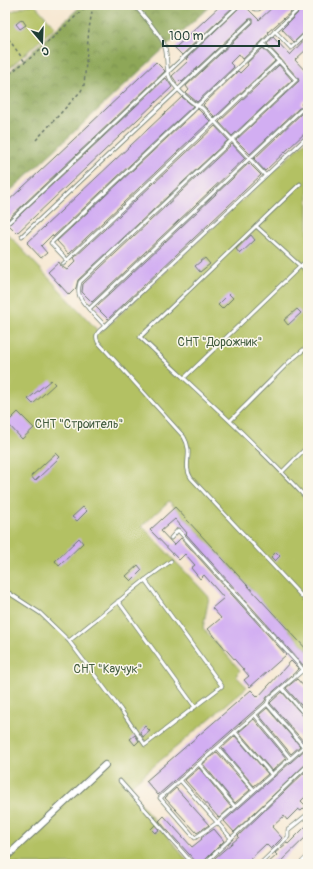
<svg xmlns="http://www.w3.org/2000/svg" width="313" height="869" font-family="Pangolin,sans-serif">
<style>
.forest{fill:url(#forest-crowns);stroke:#567246}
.garden{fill:#b3c163;stroke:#697f4c}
.building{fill:#d2aef2}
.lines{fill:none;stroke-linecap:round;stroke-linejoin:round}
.service-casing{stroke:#6a786a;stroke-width:4.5}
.minor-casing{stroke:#6a786a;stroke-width:8}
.secondary-casing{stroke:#6a786a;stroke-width:10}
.path{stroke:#6a786a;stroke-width:1.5;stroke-dasharray:3 3;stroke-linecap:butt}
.service{stroke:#fff;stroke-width:3}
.minor{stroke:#fff;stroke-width:6}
.secondary{stroke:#fff;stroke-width:9}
.labels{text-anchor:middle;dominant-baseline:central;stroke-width:3;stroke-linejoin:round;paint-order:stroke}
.park-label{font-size:12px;fill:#445e40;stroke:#fbf7ec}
</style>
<defs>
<pattern id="forest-crowns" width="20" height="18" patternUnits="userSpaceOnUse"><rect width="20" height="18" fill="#8ea759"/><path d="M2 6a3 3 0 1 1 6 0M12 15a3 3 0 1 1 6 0" fill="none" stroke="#73894a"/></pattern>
</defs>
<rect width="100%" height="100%" fill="#fbf7ec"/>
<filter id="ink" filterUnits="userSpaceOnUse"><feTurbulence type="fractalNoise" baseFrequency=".025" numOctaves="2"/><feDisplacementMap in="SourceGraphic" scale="8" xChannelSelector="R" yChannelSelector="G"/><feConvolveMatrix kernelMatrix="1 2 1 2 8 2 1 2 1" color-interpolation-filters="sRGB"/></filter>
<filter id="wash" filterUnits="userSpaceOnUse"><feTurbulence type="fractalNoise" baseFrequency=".012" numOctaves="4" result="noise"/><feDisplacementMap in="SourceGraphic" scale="16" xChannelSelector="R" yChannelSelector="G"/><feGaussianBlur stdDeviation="0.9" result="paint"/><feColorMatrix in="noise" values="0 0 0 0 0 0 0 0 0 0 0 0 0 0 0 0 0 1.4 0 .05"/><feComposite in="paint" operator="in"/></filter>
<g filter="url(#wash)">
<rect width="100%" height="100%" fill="#f6e6cf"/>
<path class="forest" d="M82,5H211L6,195L5,194V76Z"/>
<g class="garden">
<path d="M28,5H35L55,27L5,72V14Z"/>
<path d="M308,139V651L169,501L142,526L209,597L203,628L240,670L236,676L247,687L128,788L190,864H5V231L100,333Z"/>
</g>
<g id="blocks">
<g class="building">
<path d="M221,5H235L182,55L175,48Z"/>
<path d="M242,5H244L259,20L275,5H299L268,32L269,33L261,42L243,59L239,54L230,63L234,67L197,102L186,93L189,90L186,86L253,23V19H249L182,82L180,80L177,83L172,76L188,61L186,59Z"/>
<path d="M306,5H308V29L294,42L282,29Z"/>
<path d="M22,19L26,25L20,29L16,24Z"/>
<path d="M308,36V48L295,60L308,74V98L301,104L308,112V130L265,171L254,159L303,112V108H299L250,154L236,140L299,81L298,78L267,44L273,37L290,55Z"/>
<path d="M263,48L275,61L215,117L203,105L238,71L240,73L248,65L247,63Z"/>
<path d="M156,62L165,71L6,221L5,220V204Z"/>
<path d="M279,65L292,80L232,136L219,122Z"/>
<path d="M166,78L172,87L17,233L9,225Z"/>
<path d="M182,97L193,106L53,237L52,235L41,246L47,253L41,258L27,243Z"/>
<path d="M198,109L210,121L69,254L57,241Z"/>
<path d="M215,126L228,140L78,280L76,288L69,295L48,272L59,262L61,266L67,270L76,261L74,258Z"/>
<path d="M232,144L245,158L92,302L82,292L83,284Z"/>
<path d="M249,163L261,175L108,319L96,307Z"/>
<path d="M251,235L255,240L240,254L236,249Z"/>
<path d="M205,258L210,264L200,272L195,266Z"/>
<path d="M229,294L233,298L222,309L218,305Z"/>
<path d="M297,309L301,313L288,325L284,320Z"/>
<path d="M51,380L55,384L33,404L28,399Z"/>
<path d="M18,412L34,428L22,439L7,423Z"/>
<path d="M56,453L60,457L35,481L31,476Z"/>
<path d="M83,507L87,511L77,521L72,517Z"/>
<path d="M175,507L308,651V662L304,666L186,534L187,533L175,519L161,531L174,545L181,538L286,655L250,687L244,680L249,676L208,629L221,618L212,608L224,598L204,575L200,579L191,568L195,565L185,554L179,560L150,530Z"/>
<path d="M79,538L83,543L59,566L55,561Z"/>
<path d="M276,552L280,556L275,561L271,557Z"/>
<path d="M138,565L142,570L131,581L126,576Z"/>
<path d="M291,661L299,669L267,697L264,702L158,795L146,781L251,690L258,697Z"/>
<path d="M297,679L308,691V713L286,688Z"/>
<path d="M282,692L308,721V740L304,742L270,703L272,701Z"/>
<path d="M267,708L300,746L291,754L259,715Z"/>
<path d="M254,719L286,758L272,771L239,732Z"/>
<path d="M145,726L150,731L143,737L140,732Z"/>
<path d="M135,735L139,741L135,745L130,739Z"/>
<path d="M235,736L268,774L254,786L222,748Z"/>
<path d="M308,747V762L234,832L224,821Z"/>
<path d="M217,752L250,790L235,803L203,764Z"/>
<path d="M199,768L231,807L219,818L185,780Z"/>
<path d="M308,769V794L301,801L306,806L301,811L298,809L287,820L284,816L272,827L282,838L271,849L266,844L245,864H208L239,837L238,836Z"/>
<path d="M176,788L209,825L197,833L165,798Z"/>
<path d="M164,816L192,847L202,839L201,838L214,829L224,841L201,864H198L159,821Z"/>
<path d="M308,824V835L278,864H267L277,855L275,853L287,843L288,844Z"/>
<path d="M155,825L159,830L155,833L151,829Z"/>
</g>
</g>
</g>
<g filter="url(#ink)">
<use href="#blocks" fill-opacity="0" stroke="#6a786a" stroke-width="1"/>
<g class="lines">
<g class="service-casing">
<g id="service">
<path d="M134,5C145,17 155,28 163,42C169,54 165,65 169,76C172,86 192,104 202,108L265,175"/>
<path d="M251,5L255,9H259L263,5"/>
<path d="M303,5L275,31L291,48L308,32"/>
<path d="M263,44L275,31"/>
<path d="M301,110L89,309L105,326L308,136"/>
<path d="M300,184L140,337C197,391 255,442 308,500"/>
<path d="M9,222L239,5"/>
<path d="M256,226L308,273"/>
<path d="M22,236L251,21"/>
<path d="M67,260L51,243L263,44L279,61"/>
<path d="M63,264L279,61L296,80L80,282C76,295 81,300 89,309"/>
<path d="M105,326C99,331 94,334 98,342L184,437C194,454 182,464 191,478L308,603"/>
<path d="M184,378L308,259"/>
<path d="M231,420L289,362L308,346"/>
<path d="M282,472L308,446"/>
<path d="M171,538L178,530L308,675"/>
<path d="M145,580L171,561"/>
<path d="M9,593L40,613L69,641L121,710L145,745L222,686L145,580L69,641"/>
<path d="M118,601L195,707"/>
<path d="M303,670L269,699L267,704L160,798L195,838L218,822L308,743"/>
<path d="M282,688L308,718"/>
<path d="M267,704L304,747"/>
<path d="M255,715L290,758"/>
<path d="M235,732L272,775"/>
<path d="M218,748L254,790"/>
<path d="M199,764L235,807"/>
<path d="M180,780L231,838"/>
<path d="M120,781L193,864"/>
<path d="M204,864L308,765"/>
<path d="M260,864L288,837V830L308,814"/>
</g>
</g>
<g class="minor-casing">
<path id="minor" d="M5,858L105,765"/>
</g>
<g class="secondary-casing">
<path id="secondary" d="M304,864L308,860"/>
</g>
<g class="path">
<path d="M5,34L25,62"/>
<path d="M5,77L33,56L88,5"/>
<path d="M36,140L81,91L84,85L89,29L93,5"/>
</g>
<use href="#service" class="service"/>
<use href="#minor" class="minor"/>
<use href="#secondary" class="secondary"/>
</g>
</g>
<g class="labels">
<g class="park-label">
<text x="220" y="342">СНТ "Дорожник"</text>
<text x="79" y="424">СНТ "Строитель"</text>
<text x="108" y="669">СНТ "Каучук"</text>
</g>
</g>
<rect width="313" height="869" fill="none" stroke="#fbf7ec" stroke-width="20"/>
<g transform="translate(42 42) rotate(161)" stroke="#fbf7ec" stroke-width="3" paint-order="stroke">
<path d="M0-3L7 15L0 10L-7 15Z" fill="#1f3d34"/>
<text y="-6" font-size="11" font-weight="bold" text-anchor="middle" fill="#1f3d34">С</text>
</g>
<path d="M163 40v6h116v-6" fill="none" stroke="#1f3d34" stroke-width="2"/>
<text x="169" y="40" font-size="12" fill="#1f3d34" stroke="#fbf7ec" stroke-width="3" paint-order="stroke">100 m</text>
</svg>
